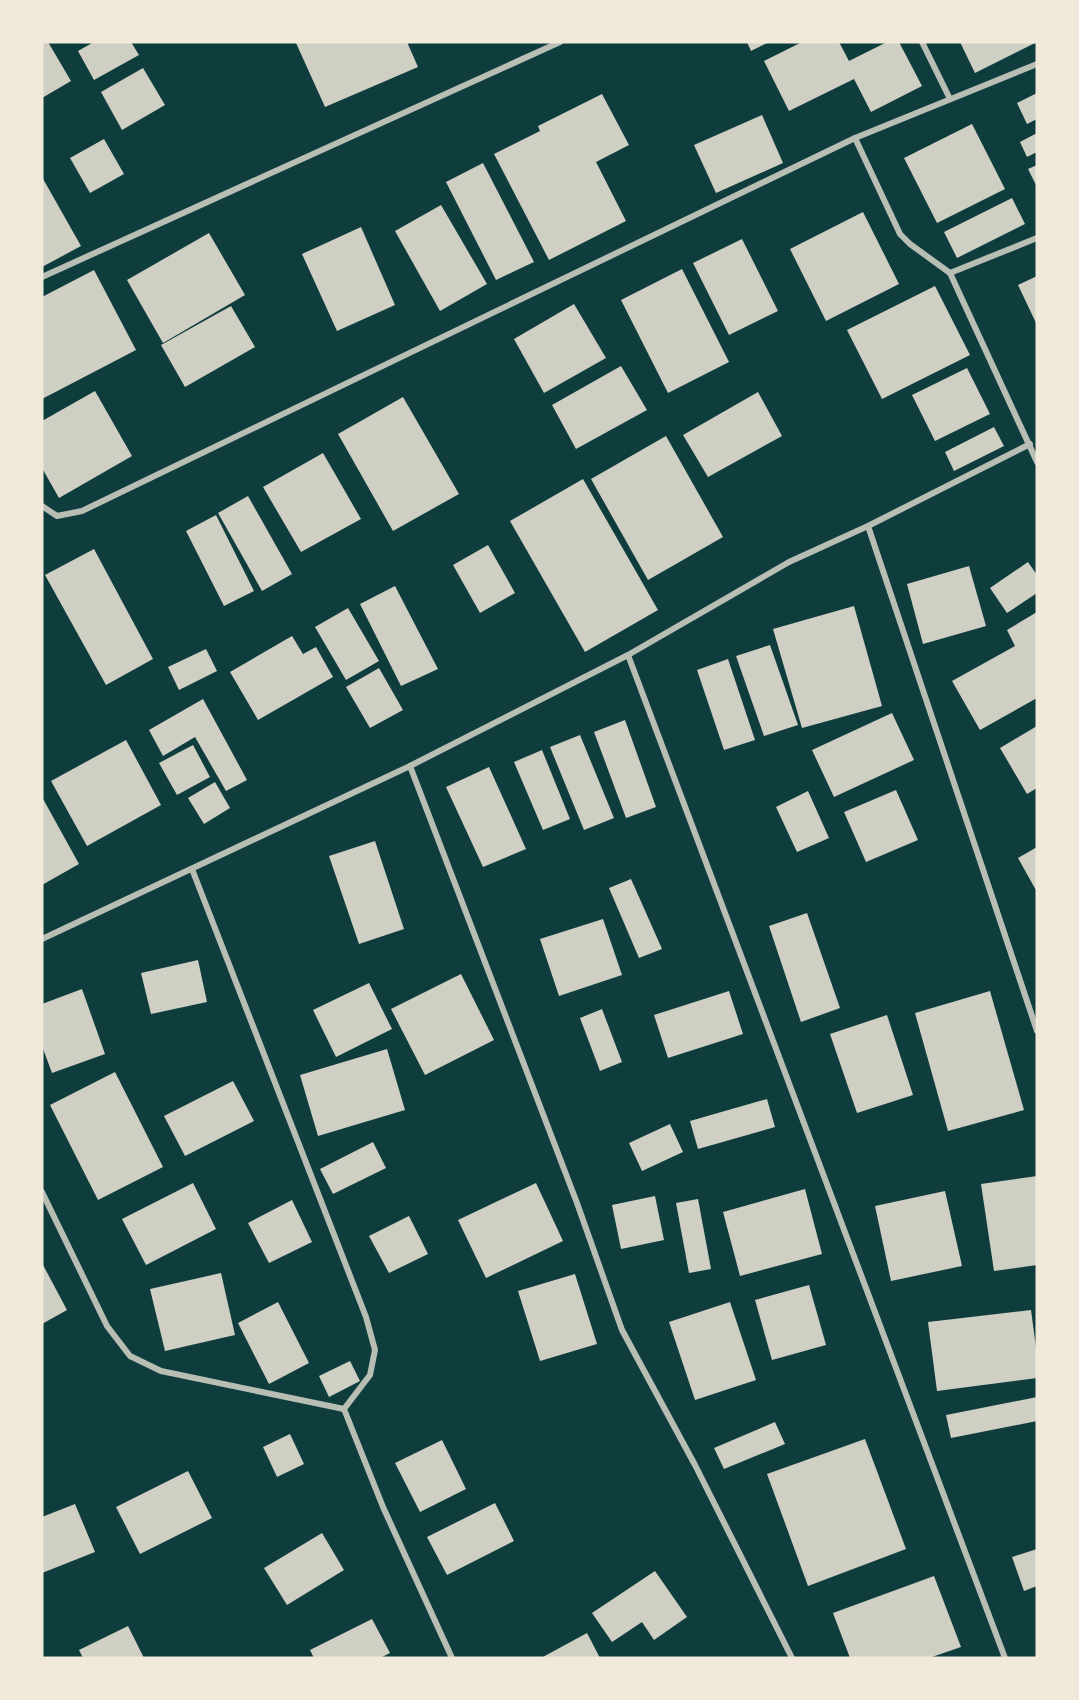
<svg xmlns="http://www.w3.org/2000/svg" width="1079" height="1700" font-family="Cabin,sans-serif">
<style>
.building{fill:#cfcfc3}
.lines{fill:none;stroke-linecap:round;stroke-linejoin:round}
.minor{stroke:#b8beb3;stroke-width:6}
</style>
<rect width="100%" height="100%" fill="#0f3d3e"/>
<g class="building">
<path d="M42,42H48L71,81L42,98Z"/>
<path d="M94,42H131L139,55L94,80L78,51Z"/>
<path d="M298,42H407L418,67L325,107L296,43Z"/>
<path d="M747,42H769L751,51Z"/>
<path d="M802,42H839L849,61L887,42H899L922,86L871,112L854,79L789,111L764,61Z"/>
<path d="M960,42H1037L975,73Z"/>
<path d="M143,68L165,105L122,130L101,92Z"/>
<path d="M1037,93V119L1027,124L1017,103Z"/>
<path d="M602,94L629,145L596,162L626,221L549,260L494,154L540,131L538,126Z"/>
<path d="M762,115L783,163L716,193L694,145Z"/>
<path d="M972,124L1005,189L937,223L904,158Z"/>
<path d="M1037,133V152L1027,157L1020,142Z"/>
<path d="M104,139L124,174L90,193L70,158Z"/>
<path d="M483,163L534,262L496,280L446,182Z"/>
<path d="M1037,165V187L1028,169Z"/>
<path d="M42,177L81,246L42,267Z"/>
<path d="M1012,198L1025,224L957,258L944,232Z"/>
<path d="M441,205L487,284L440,311L395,231Z"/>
<path d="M863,212L899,284L826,321L790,249Z"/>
<path d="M361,227L395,305L337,331L302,254Z"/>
<path d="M209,233L245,295L163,343L127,280Z"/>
<path d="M742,239L778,311L729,335L693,263Z"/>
<path d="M682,269L729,362L668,393L621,300Z"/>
<path d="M94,270L136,350L42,399V297Z"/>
<path d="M1037,276V325L1018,285Z"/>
<path d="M935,286L970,355L882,399L847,330Z"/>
<path d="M574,304L606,358L544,393L514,339Z"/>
<path d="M231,306L255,347L185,387L161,345Z"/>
<path d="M621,366L647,410L576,449L552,405Z"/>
<path d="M967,368L990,414L935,441L912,395Z"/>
<path d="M95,391L132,456L59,498L42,468V421Z"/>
<path d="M758,392L782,436L708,477L683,435Z"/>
<path d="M403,397L459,494L393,531L338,434Z"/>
<path d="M994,427L1004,446L954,471L945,452Z"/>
<path d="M666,436L723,537L648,580L591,479Z"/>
<path d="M323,453L361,519L301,552L263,487Z"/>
<path d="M583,479L658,610L585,652L510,521Z"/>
<path d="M248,496L292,574L262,591L218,513Z"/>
<path d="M216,515L254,591L224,606L186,531Z"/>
<path d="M488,545L515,593L480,613L453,565Z"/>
<path d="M94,549L153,659L106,685L45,575Z"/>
<path d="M1028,562L1037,575V593L1007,613L990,588Z"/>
<path d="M969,566L986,626L923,644L907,584Z"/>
<path d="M395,586L438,669L401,686L360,604Z"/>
<path d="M854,606L882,706L802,728L773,629Z"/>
<path d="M348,608L379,661L346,680L315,627Z"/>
<path d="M1037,612V698L980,730L952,681L1015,646L1007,630Z"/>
<path d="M292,636L303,654L316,647L333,677L258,720L230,672Z"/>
<path d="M770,645L798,725L764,736L736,656Z"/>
<path d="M206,649L217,671L179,690L168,667Z"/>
<path d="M728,659L755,740L724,750L697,670Z"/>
<path d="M379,668L403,710L370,728L346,687Z"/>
<path d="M203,699L247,780L226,791L195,737L163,756L149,730Z"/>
<path d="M892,713L914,760L834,797L812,750Z"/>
<path d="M625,720L656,807L626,818L594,732Z"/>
<path d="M1037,726V788L1027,794L1000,748Z"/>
<path d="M580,735L614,818L584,830L550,747Z"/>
<path d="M126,740L161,805L87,846L51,781Z"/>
<path d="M193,745L210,777L177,795L159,763Z"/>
<path d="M542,750L570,819L543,830L514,762Z"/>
<path d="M489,767L526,849L483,867L446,787Z"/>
<path d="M215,782L230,808L204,824L188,798Z"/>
<path d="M896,790L918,840L866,862L844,812Z"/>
<path d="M808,791L829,838L797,852L776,807Z"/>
<path d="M42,797L79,864L42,885Z"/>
<path d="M375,841L404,929L359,944L329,856Z"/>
<path d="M1037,847V892L1018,858Z"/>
<path d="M631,879L662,949L639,958L609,888Z"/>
<path d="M807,913L840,1008L801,1022L769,926Z"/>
<path d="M603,919L622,975L559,996L540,939Z"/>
<path d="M198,960L207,1002L151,1014L141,973Z"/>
<path d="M461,974L494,1040L425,1075L391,1009Z"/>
<path d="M369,983L392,1029L336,1057L313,1010Z"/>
<path d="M82,989L105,1054L52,1073L42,1046V1004Z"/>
<path d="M729,991L743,1034L668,1058L654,1015Z"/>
<path d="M990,991L1024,1110L948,1131L915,1013Z"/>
<path d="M602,1009L622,1062L600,1071L580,1018Z"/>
<path d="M887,1015L913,1095L857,1113L830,1034Z"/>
<path d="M387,1049L405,1110L318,1136L300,1075Z"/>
<path d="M115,1072L163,1167L98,1200L50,1105Z"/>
<path d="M233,1081L254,1121L185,1156L164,1116Z"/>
<path d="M767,1099L775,1127L698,1149L690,1121Z"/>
<path d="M670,1124L683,1152L642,1171L629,1143Z"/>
<path d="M373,1142L386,1168L333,1194L320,1169Z"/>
<path d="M1037,1176V1265L994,1271L981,1184Z"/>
<path d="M193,1183L216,1229L146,1265L122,1219Z"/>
<path d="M536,1183L563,1241L486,1278L458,1220Z"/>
<path d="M805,1189L822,1254L740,1276L723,1212Z"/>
<path d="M945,1191L962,1266L891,1281L875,1206Z"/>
<path d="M655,1196L664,1240L621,1249L612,1205Z"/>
<path d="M698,1199L711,1269L689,1273L676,1203Z"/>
<path d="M292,1200L312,1242L269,1263L248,1223Z"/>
<path d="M409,1216L428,1254L389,1273L369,1236Z"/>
<path d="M42,1263L67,1310L42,1324Z"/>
<path d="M221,1273L235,1335L165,1351L150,1289Z"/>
<path d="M575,1274L597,1344L540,1361L518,1291Z"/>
<path d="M809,1285L826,1345L772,1360L755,1300Z"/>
<path d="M278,1302L309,1363L269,1384L238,1323Z"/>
<path d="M730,1302L756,1380L695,1400L669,1322Z"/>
<path d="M1031,1310L1037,1355V1378L937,1391L928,1322Z"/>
<path d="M350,1361L360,1381L329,1397L319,1376Z"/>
<path d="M1037,1397V1421L951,1438L946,1415Z"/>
<path d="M775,1422L785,1444L724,1469L714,1448Z"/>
<path d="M290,1434L304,1464L277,1477L263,1447Z"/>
<path d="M865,1439L906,1549L808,1586L767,1474Z"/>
<path d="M442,1440L466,1489L420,1512L395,1463Z"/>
<path d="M188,1471L212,1518L140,1554L116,1507Z"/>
<path d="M495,1503L514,1541L447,1575L427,1537Z"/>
<path d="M75,1504L95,1552L42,1573V1517Z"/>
<path d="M322,1533L344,1570L287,1605L264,1568Z"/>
<path d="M1037,1549V1586L1024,1591L1012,1557Z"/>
<path d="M655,1571L687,1617L654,1640L642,1622L612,1642L592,1613Z"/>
<path d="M934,1576L961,1647L929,1658H850L833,1613Z"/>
<path d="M372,1619L390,1653L380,1658H314L310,1650Z"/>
<path d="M128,1626L144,1658H83L79,1650Z"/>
<path d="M587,1633L600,1658H541Z"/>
</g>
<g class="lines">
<g class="minor">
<path d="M922,42L950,99"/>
<path d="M855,138L900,234L910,244L950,273"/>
<path d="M1037,238L950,273L1037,462"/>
<path d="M42,277L560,42"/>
<path d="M42,506L57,516L82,511L855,138L1037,64"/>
<path d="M868,526L1037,1031"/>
<path d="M628,655L1005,1658"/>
<path d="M410,766L577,1203L622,1330L695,1465L792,1658"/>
<path d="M192,869L366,1317L375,1350L370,1375L344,1409L383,1507L452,1658"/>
<path d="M42,939L410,766L628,655L789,562L868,526L1030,444"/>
<path d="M42,1192L107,1326L130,1356L161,1371L344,1409"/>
</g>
</g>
<rect width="1079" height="1700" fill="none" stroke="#f1e9da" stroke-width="87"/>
</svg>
